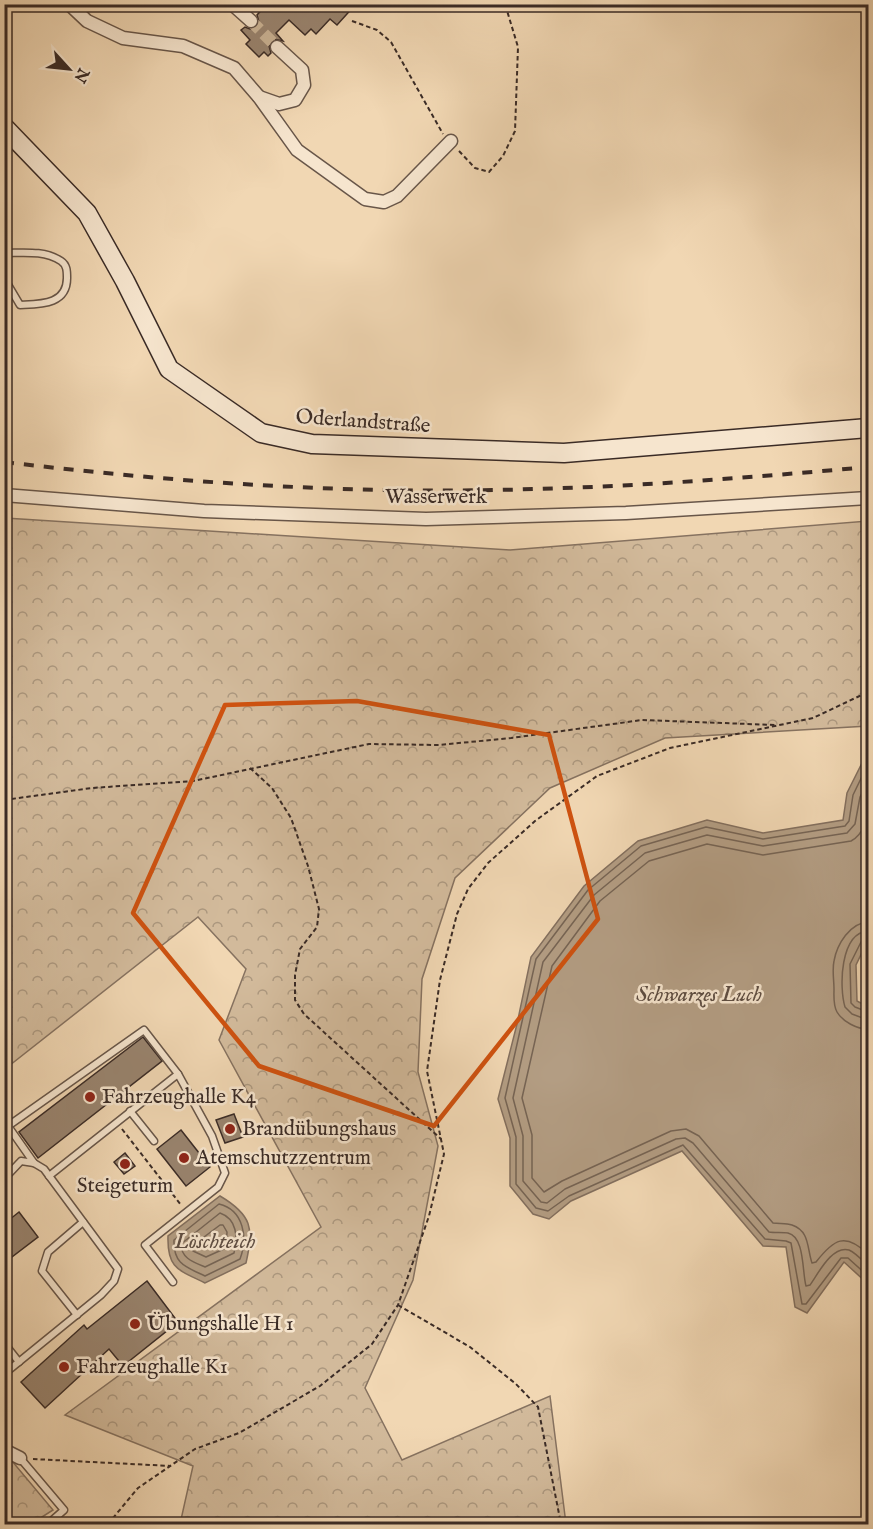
<svg xmlns="http://www.w3.org/2000/svg" width="873" height="1529" font-family="'IM FELL English',serif">
<style>
.forest{fill:url(#forest-crowns);stroke:#867260;stroke-width:1.5}
.water{fill:#b39d83;stroke:#836f5e;stroke-width:1.5}
.lines{fill:none;stroke-linecap:round;stroke-linejoin:round}
.shore{stroke:#766454;stroke-width:1.5}
.building{fill:#99846f;stroke:#3a2b26;stroke-width:1.5}
.street-tunnel{stroke:#ccb597;stroke-width:12;stroke-dasharray:12 6;stroke-linecap:butt}
.lane-casing{stroke:#685649;stroke-width:9}
.street-casing{stroke:#685649;stroke-width:15}
.secondary-casing{stroke:#3a2b26;stroke-width:21}
.path{stroke:#3a2b26;stroke-width:2;stroke-dasharray:4.5 3;stroke-linecap:butt}
.lane{stroke:#f6e5ce;stroke-width:6}
.street{stroke:#f6e5ce;stroke-width:12}
.secondary{stroke:#f6e5ce;stroke-width:18}
.rail{stroke:#3a2b26;stroke-width:4;stroke-dasharray:10 10;stroke-linecap:butt}
.marked{fill:none;stroke:#ce5210;stroke-width:4.5;stroke-linejoin:round}
.poi-dot{fill:#8f2418;stroke:#f6e5ce;stroke-width:2}
.labels{text-anchor:middle;dominant-baseline:central;stroke-width:5;stroke-linejoin:round;paint-order:stroke}
.street-label{font-size:21px;fill:#3a2b26;stroke:#f6e5ce}
.poi-label{font-size:21px;fill:#3a2b26;stroke:#f6e5ce;text-anchor:start}
.water-label{font-size:22px;font-style:italic;fill:#5e4d42;stroke:#f6e5ce}
</style>
<defs>
<pattern id="forest-crowns" width="20" height="18" patternUnits="userSpaceOnUse" patternTransform="scale(1.5)"><rect width="20" height="18" fill="#d2ba9b"/><path d="M2 6a3 3 0 1 1 6 0M12 15a3 3 0 1 1 6 0" fill="none" stroke="#ab977e"/></pattern>
</defs>
<rect width="100%" height="100%" fill="#f1d7b3"/>
<filter id="stains"><feTurbulence type="fractalNoise" baseFrequency=".00333" numOctaves="4"/><feColorMatrix values="0 0 0 0 .2 0 0 0 0 .09 0 0 0 0 .02 0 0 0 .5 -.17"/></filter>
<radialGradient id="worn" r=".72"><stop offset=".6" stop-color="#630" stop-opacity="0"/><stop offset="1" stop-color="#630" stop-opacity=".3"/></radialGradient>
<g class="forest">
<path d="M5,518L510,550L868,521V726L665,738L550,788L455,878L422,979L418,1072L438,1146L413,1280L365,1388L402,1460L550,1396L566,1524H180L193,1466L65,1415L321,1227L219,1040L246,969L198,917L5,1069Z"/>
<path d="M5,1457L12,1461L53,1510L31,1524H5Z"/>
</g>
<g class="water">
<path d="M868,751V940L856,965L857,1001L868,1007V1284L844,1262L807,1313L795,1307L786,1247L763,1246L682,1151L571,1201L549,1219L533,1214L510,1186V1138L498,1099L517,1024L531,957L584,886L638,841L707,820L763,833L843,820L847,793Z"/>
<path d="M220,1196C252,1215 254,1228 246,1263L205,1283C179,1270 167,1269 168,1236Z"/>
</g>
<g class="lines">
<g class="shore">
<path d="M868,764L853,795L849,821L845,826L763,839L706,827L641,846L588,890L536,959L505,1098L516,1137V1184L536,1208L548,1211L569,1196L683,1145L765,1239L786,1241L791,1243L802,1304H806L841,1258H848L868,1276"/>
<path d="M868,781L860,797L855,824L847,833L763,846L707,835L645,853L594,895L543,962L513,1098L523,1136V1181L541,1202L547,1203L565,1189L676,1139L685,1138L693,1143L769,1232C775,1233 782,1232 788,1233C805,1237 802,1272 806,1286L810,1285C818,1274 832,1245 849,1250C856,1253 863,1261 868,1266"/>
<path d="M868,800C866,816 867,832 851,841L763,855L707,844L649,861L600,901L552,966L522,1098L532,1135V1178L544,1192L562,1181L671,1131L686,1129L699,1136L773,1223C779,1224 786,1223 792,1225C810,1231 807,1249 812,1263L816,1262C834,1239 845,1232 868,1254"/>
<path d="M868,922C850,923 837,944 834,961C832,970 834,980 834,989C834,996 833,1005 837,1012C843,1022 857,1029 868,1029"/>
<path d="M868,931C840,933 839,987 845,1007L852,1014L868,1020"/>
<path d="M868,939L861,942L850,964L851,1003L855,1007L868,1012"/>
<path d="M219,1204C244,1210 248,1238 240,1259L205,1276C186,1267 173,1264 174,1240Z"/>
<path d="M220,1213C237,1219 238,1237 234,1253L205,1267C193,1262 181,1258 181,1244Z"/>
<path d="M220,1225H223L227,1232L226,1248L206,1257L193,1251L192,1246Z"/>
</g>
</g>
<g class="building">
<path d="M267,4H356L337,25L330,19L316,34L311,29L305,35L289,20L276,33L283,41L274,39L269,46L271,53L268,56L264,52L259,57L246,44L250,40L241,30L245,27L250,29L257,27L259,22L257,15Z"/>
<path d="M143,1037L162,1061L38,1158L19,1132Z"/>
<path d="M234,1114L243,1137L225,1143L216,1120Z"/>
<path d="M181,1130L210,1167L186,1186L157,1149Z"/>
<path d="M125,1153L135,1166L124,1174L114,1162Z"/>
<path d="M19,1212L38,1237L4,1263V1224Z"/>
<path d="M147,1281L178,1322L123,1366L109,1349L45,1408L21,1382L84,1325L87,1329Z"/>
</g>
<g class="lines">
<path class="street-tunnel" d="M251,21L277,47"/>
<g class="lane-casing">
<g id="lane">
<path d="M4,253C23,253 44,250 61,261C67,265 67,271 67,278C67,305 40,304 20,305L4,278"/>
<path d="M130,1111L154,1141"/>
<path d="M34,1163L8,1126L144,1030L178,1074"/>
<path d="M49,1176L178,1074L212,1136L225,1173L218,1187L145,1245L173,1282"/>
<path d="M4,1179L21,1161L34,1163L44,1169L118,1269L114,1281L101,1295L4,1374"/>
<path d="M77,1315L42,1271L48,1252L83,1222"/>
<path d="M4,1343L19,1362"/>
<path d="M20,1458L64,1510L48,1524"/>
</g>
</g>
<g class="street-casing">
<g id="street">
<path d="M69,4L87,21L123,38L183,46L234,68L259,97L297,150L365,199L384,202L397,196L451,141"/>
<path d="M232,4L251,21"/>
<path d="M259,97L279,104L295,100L304,85L302,70L277,47"/>
<path d="M4,495L204,511L426,519L626,513L868,498"/>
<path d="M4,1450L20,1458"/>
</g>
</g>
<g class="secondary-casing">
<path id="secondary" d="M4,127L87,213L125,281L169,369L261,433L312,444L564,453L868,428"/>
</g>
<g class="path">
<path d="M352,21L377,30L391,42L443,134"/>
<path d="M459,151L475,168L489,172L503,156L515,131L518,47L505,4"/>
<path d="M250,768L272,788L291,818L308,866L319,909L317,927L300,949L295,975V1000L304,1014L441,1139"/>
<path d="M4,800L92,788L193,781L369,744L439,745L511,738L642,720L775,725"/>
<path d="M122,1129L181,1205"/>
<path d="M398,1305L470,1347L516,1384L538,1407L561,1524"/>
<path d="M33,1459L171,1466"/>
<path d="M71,1518L77,1524"/>
<path d="M108,1524L138,1488L195,1449L239,1433L320,1386L372,1344L398,1305L429,1216L444,1154L427,1071L440,980L457,914L468,889L488,863L535,821L597,776L670,748L813,718L868,692"/>
</g>
<use href="#lane" class="lane"/>
<use href="#street" class="street"/>
<use href="#secondary" class="secondary"/>
<path class="rail" d="M4,462C180,483 357,495 534,489C645,486 757,477 868,467"/>
</g>
<path class="marked" d="M357,701L549,735L598,919L434,1126L259,1066L133,913L225,705Z"/>
<g class="poi-dot">
<circle cx="90" cy="1097" r="6"/>
<circle cx="230" cy="1129" r="6"/>
<circle cx="184" cy="1158" r="6"/>
<circle cx="125" cy="1164" r="6"/>
<circle cx="135" cy="1324" r="6"/>
<circle cx="64" cy="1367" r="6"/>
</g>
<g class="labels">
<g class="street-label">
<text transform="translate(363 422) rotate(4)">Oderlandstraße</text>
<text x="436" y="497">Wasserwerk</text>
</g>
<g class="poi-label">
<text x="102" y="1097">Fahrzeughalle K4</text>
<text x="242" y="1129">Brandübungshaus</text>
<text x="196" y="1158">Atemschutzzentrum</text>
<text x="125" y="1186" text-anchor="middle">Steigeturm</text>
<text x="147" y="1324">Übungshalle H 1</text>
<text x="76" y="1367">Fahrzeughalle K1</text>
</g>
<g class="water-label">
<text x="699" y="995">Schwarzes Luch</text>
<text x="215" y="1242">Löschteich</text>
</g>
</g>
<rect width="873" height="1529" fill="none" stroke="#f1d7b3" stroke-width="24"/>
<rect x="6" y="6" width="861" height="1517" fill="none" stroke="#3a2b26" stroke-width="3"/>
<rect x="12" y="12" width="849" height="1505" fill="none" stroke="#3a2b26" stroke-width="1.5"/>
<g transform="translate(69 69) rotate(117)" stroke="#f6e5ce" stroke-width="4.5" paint-order="stroke">
<path d="M0-4.5L10 22L0 15L-10 22Z" fill="#3a2b26"/>
<text y="-9" font-size="16" font-weight="bold" text-anchor="middle" fill="#3a2b26">N</text>
</g>
<rect width="100%" height="100%" filter="url(#stains)"/>
<rect width="100%" height="100%" fill="url(#worn)"/>
</svg>
